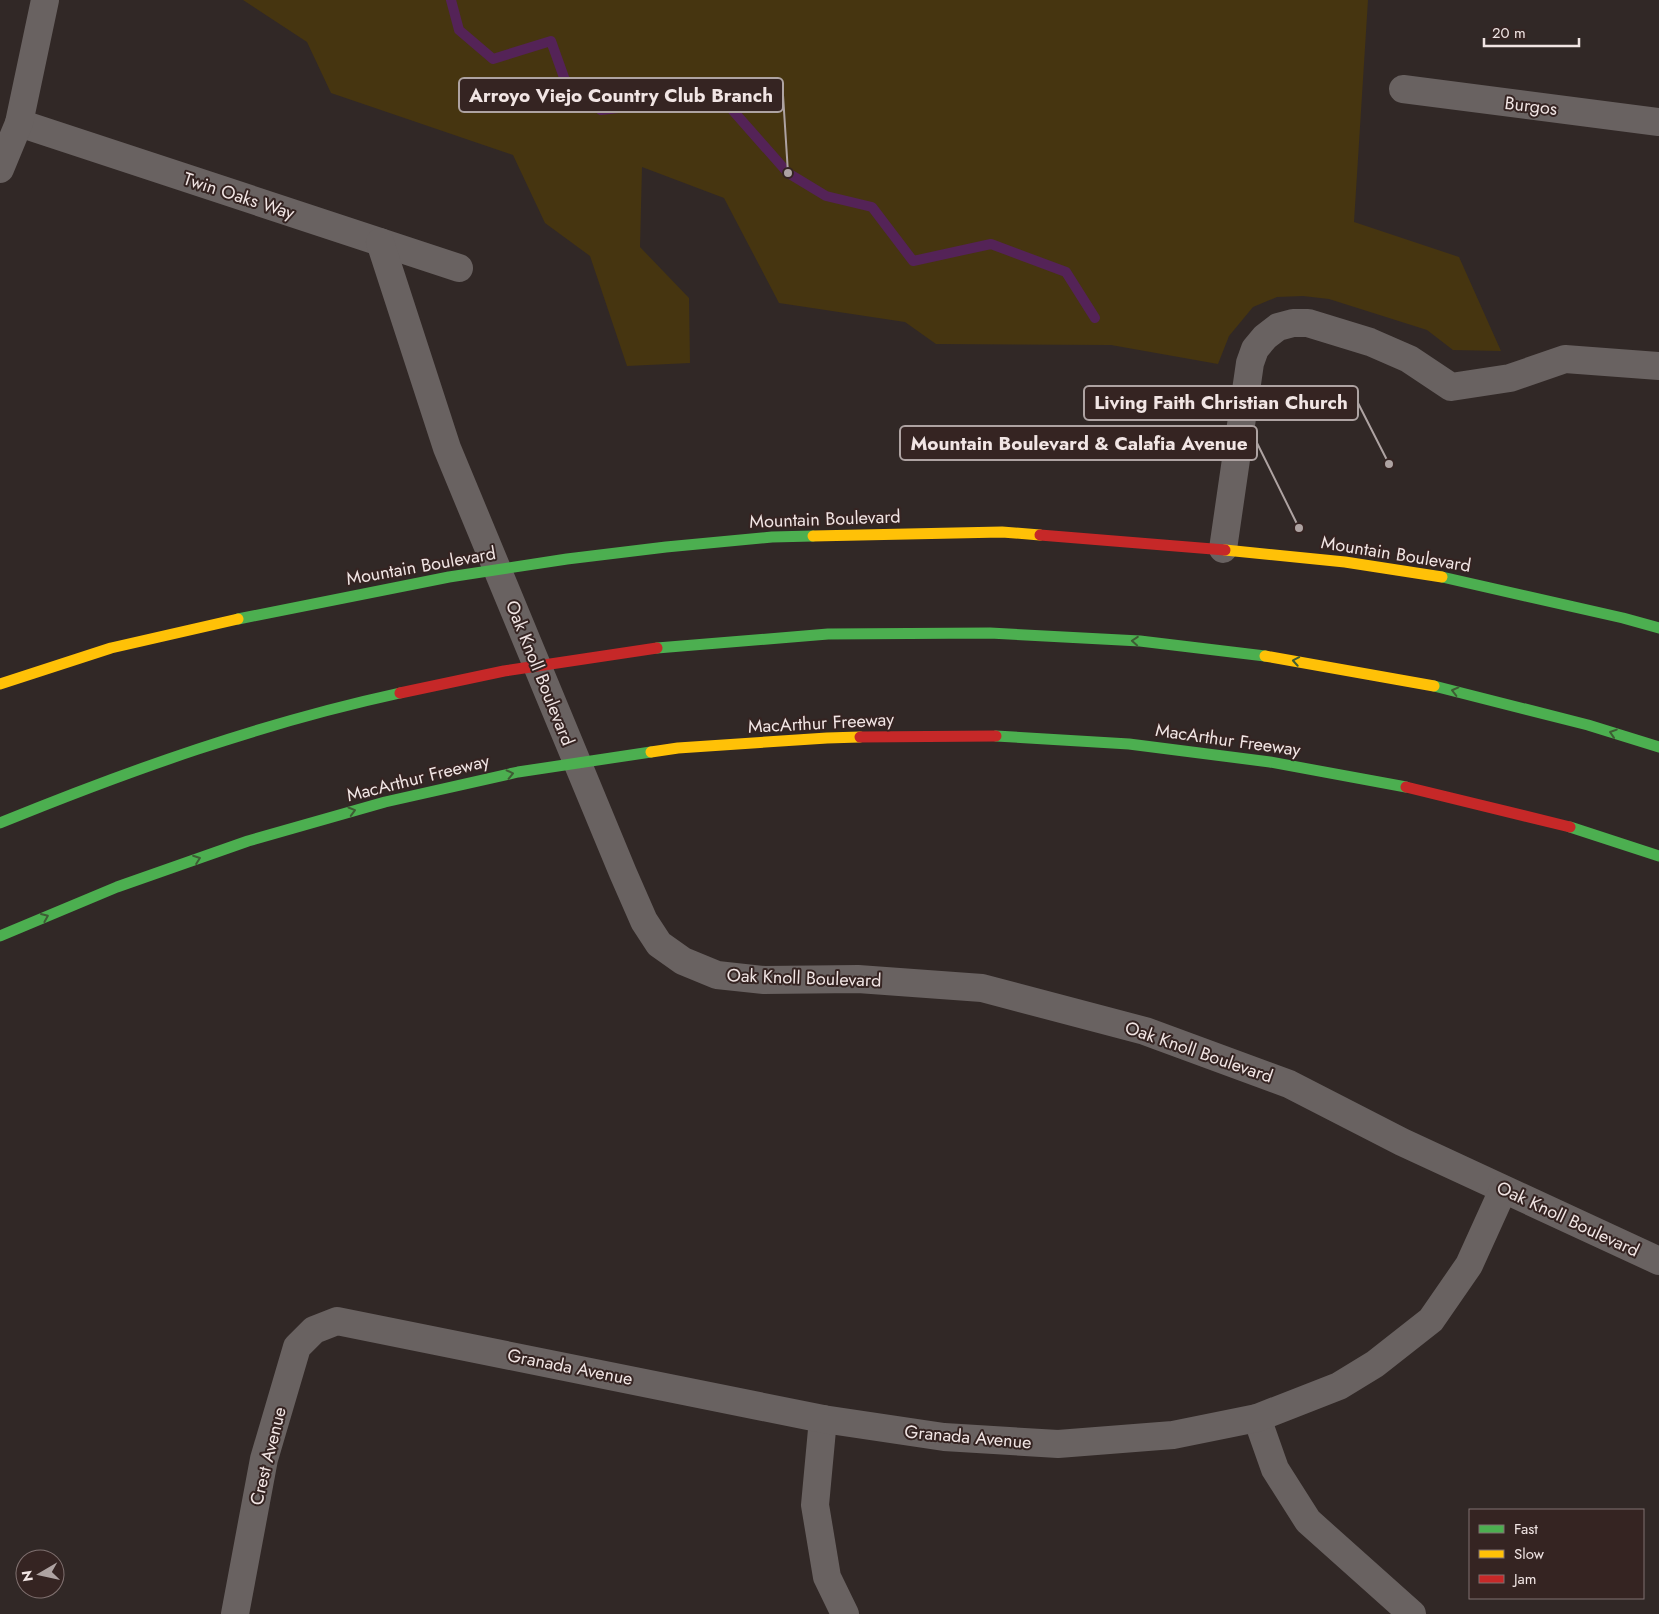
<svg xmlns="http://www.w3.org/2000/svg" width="1659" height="1614" font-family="Jost,sans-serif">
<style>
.green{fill:#463510}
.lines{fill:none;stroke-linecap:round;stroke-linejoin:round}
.stream{stroke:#542357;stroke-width:10}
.street{stroke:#696261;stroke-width:28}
.fast{stroke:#4caf50;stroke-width:11}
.slow{stroke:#ffc107;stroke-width:11}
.jam{stroke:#c62828;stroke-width:11}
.oneway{stroke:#3e5c34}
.labels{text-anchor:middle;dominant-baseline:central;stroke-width:4;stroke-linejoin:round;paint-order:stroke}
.street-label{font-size:18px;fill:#f1e5e4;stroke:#352422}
.leader{fill:none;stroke:#aea3a2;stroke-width:2}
.callout-dot{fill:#aea3a2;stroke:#352422;stroke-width:2}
.callout{fill:#352422;stroke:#aea3a2;stroke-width:2}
.callout-label{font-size:19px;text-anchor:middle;font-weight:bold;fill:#f1e5e4}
</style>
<rect width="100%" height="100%" fill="#312826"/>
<path class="green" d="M243,0H1368L1354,222L1459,257L1501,351L1453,350L1427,330L1329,299L1303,296L1277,297L1253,307L1229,336L1218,364L1111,345L936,344L905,322L779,303L724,198L642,167L640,247L689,298L690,363L627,366L590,256L545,223L513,155L331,93L307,42Z"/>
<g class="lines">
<path class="stream" d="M451,0L459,30L493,59L551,41L566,83L601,110L720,96L788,173L826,196L872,207L913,261L991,244L1066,272L1095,318"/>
<g class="street">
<path d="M1403,89L1659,122"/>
<path d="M19,123L459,268"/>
<path d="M0,169L19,123L45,0"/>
<path d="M380,242L447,448L623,873L644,921L659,944L683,961L717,975L764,980L858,979L982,988L1145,1031L1289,1084L1402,1142L1659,1261"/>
<path d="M1223,549L1250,363L1255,349L1265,337L1278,327L1293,323H1308L1370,342L1409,359L1451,387L1510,378L1565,359L1659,366"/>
<path d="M1257,1418L1275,1469L1308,1521L1412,1614"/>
<path d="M823,1419L815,1505L827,1577L845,1614"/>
<path d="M235,1614L264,1459L297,1347L314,1330L337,1321L823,1419L944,1437L1058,1444L1173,1435L1257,1418L1339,1386L1375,1364L1431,1320L1469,1265L1503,1190"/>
</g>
<g class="fast">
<path d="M1442,577L1623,618L1659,628"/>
<path d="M238,619L449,577L567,559L666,547L772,537L813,536"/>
<path d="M657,648L828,634L990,633L1140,641L1265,656"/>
<path d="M1434,686L1588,725L1659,747"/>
<path d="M996,736L1129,744L1270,762L1406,787"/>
<path d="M0,823C130,770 262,723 400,693"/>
<path d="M1570,827L1659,856"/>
<path d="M0,936L117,887L248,841L385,802L518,772L651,752"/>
</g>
<g class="slow">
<path d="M813,536L1002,532L1040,535"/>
<path d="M1225,550L1345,562L1442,577"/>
<path d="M1265,656L1434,686"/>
<path d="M0,684L111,648L238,619"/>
<path d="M651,752L678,748L827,738L860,737"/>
</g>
<g class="jam">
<path d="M1040,535L1225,550"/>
<path d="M400,693L504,671L657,648"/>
<path d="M860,737L996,736"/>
<path d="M1406,787L1570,827"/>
</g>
</g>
<defs><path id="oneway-chevron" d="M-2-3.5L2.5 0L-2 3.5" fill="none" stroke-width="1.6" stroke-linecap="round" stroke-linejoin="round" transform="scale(1.25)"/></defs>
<g class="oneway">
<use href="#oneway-chevron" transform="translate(1135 641) rotate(-176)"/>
<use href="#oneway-chevron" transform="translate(1296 661) rotate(-170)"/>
<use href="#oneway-chevron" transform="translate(1455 691) rotate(-166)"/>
<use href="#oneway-chevron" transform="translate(1613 733) rotate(-162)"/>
<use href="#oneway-chevron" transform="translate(510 774) rotate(-13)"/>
<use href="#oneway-chevron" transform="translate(352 811) rotate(-16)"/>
<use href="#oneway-chevron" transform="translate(197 859) rotate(-20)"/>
<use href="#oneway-chevron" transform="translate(45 917) rotate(-23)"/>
</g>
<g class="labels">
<g class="street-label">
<text transform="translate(1531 106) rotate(7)">Burgos</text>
<text transform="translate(239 196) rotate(18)">Twin Oaks Way</text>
<text transform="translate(825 519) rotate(-2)">Mountain Boulevard</text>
<text transform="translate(1396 554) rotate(9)">Mountain Boulevard</text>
<text transform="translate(421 566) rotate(-10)">Mountain Boulevard</text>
<text transform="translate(540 673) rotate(68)">Oak Knoll Boulevard</text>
<text transform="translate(821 723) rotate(-3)">MacArthur Freeway</text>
<text transform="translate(1228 740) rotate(8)">MacArthur Freeway</text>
<text transform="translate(418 778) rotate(-14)">MacArthur Freeway</text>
<text transform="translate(804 978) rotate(2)">Oak Knoll Boulevard</text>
<text transform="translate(1199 1052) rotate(19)">Oak Knoll Boulevard</text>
<text transform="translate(1568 1219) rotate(25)">Oak Knoll Boulevard</text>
<text transform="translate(570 1367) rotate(11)">Granada Avenue</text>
<text transform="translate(968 1437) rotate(5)">Granada Avenue</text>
<text transform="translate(268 1456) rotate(-76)">Crest Avenue</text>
</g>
</g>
<path class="leader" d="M788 173L783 95M1389 464L1358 403M1299 528L1257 443"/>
<g class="callout-dot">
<circle cx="788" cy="173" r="5"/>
<circle cx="1389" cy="464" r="5"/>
<circle cx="1299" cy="528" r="5"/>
</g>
<g class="callout">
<rect x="459" y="78" width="324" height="34" rx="5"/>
<rect x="1084" y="386" width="274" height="34" rx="5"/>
<rect x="900" y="426" width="357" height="34" rx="5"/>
</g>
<g class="callout-label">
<text x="621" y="102">Arroyo Viejo Country Club Branch</text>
<text x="1221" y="409">Living Faith Christian Church</text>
<text x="1079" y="450">Mountain Boulevard &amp; Calafia Avenue</text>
</g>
<rect x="1469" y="1509" width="175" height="90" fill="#352422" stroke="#807170"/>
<rect x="1479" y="1525" width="25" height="8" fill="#4caf50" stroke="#807170"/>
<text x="1514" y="1534" font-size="15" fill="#f1e5e4">Fast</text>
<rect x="1479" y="1550" width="25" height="8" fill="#ffc107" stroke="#807170"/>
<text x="1514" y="1559" font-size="15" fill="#f1e5e4">Slow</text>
<rect x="1479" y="1575" width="25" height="8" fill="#c62828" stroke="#807170"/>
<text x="1514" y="1584" font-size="15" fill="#f1e5e4">Jam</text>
<g transform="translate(40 1574) rotate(261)"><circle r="24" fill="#352422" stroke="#807170"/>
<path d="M0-4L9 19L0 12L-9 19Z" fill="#aea3a2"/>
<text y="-8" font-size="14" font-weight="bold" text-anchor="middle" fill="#f1e5e4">N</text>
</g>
<path d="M1484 38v8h95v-8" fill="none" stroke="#f1e5e4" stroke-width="2.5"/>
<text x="1492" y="38" font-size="15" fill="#f1e5e4" stroke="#352422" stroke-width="4" paint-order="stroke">20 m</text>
</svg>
